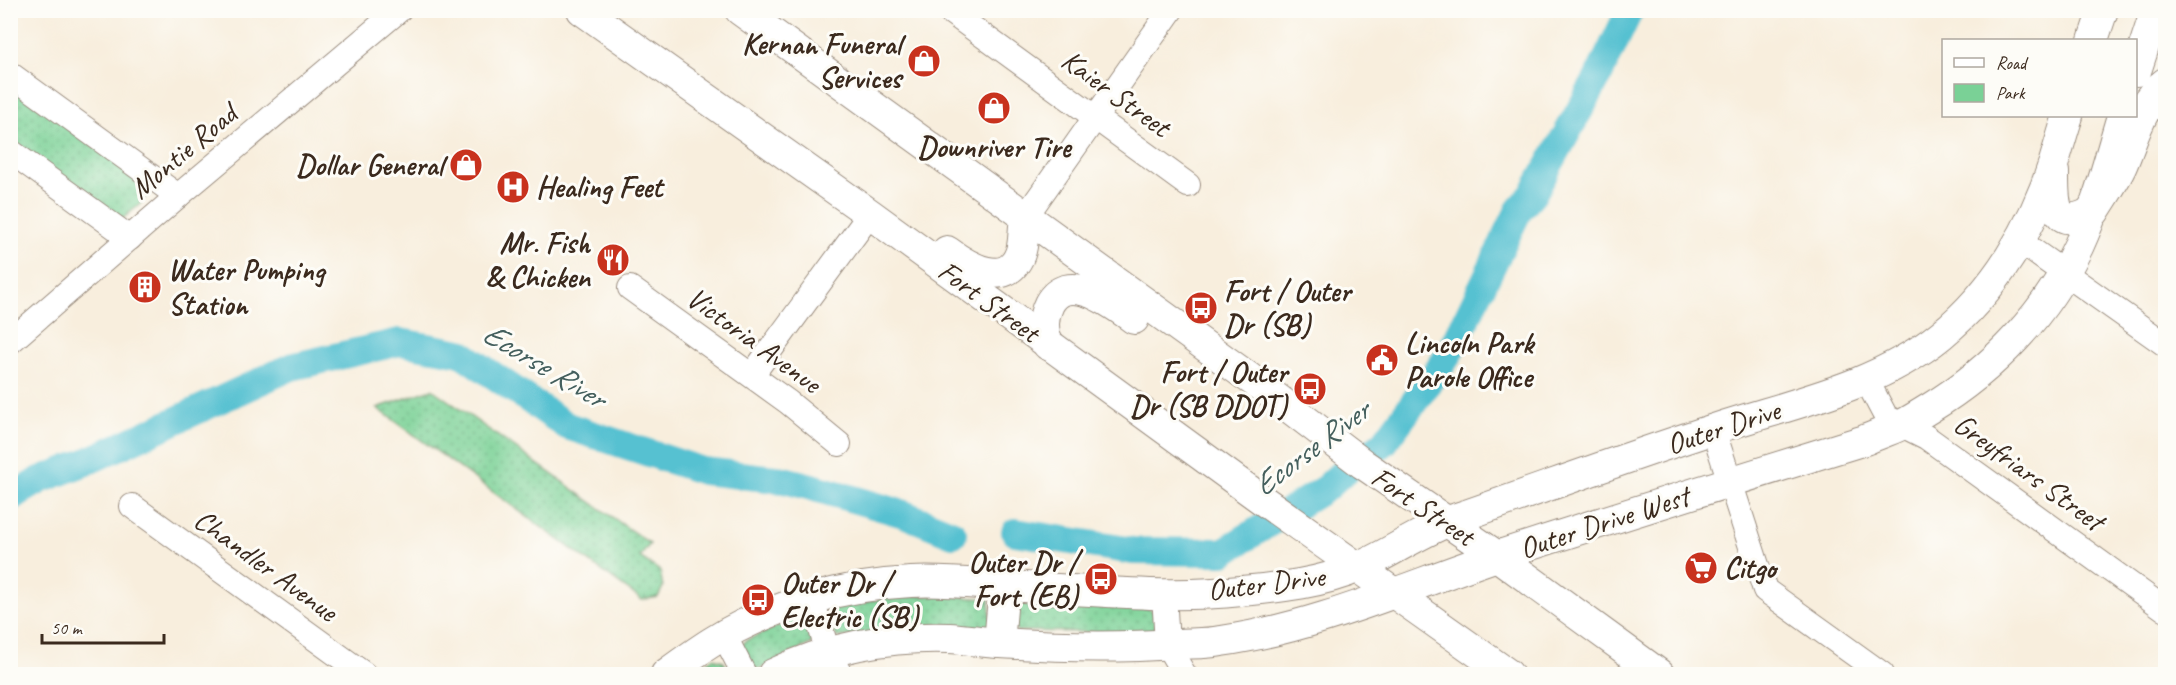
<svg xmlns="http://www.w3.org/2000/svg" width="2176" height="685" font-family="Caveat,sans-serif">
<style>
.green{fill:url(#green-dots);stroke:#5a7e5a;stroke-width:1.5}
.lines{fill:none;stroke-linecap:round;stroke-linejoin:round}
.river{stroke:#56c1d1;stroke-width:28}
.minor-casing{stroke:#9a8c7e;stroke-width:26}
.major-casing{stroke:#9a8c7e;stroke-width:32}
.highway-casing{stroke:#9a8c7e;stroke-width:35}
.minor{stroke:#fff;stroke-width:24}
.major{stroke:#fff;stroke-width:30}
.highway{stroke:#fff;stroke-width:33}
.labels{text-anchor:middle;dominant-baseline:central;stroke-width:6;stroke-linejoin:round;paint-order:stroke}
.poi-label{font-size:30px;font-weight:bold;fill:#3b2a1e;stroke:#fdfcf7;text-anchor:start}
.street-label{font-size:30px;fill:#3b2a1e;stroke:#fdfcf7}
.water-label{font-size:32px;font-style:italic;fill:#445f5d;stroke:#fdfcf7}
</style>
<defs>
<pattern id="green-dots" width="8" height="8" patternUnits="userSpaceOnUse" patternTransform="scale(1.5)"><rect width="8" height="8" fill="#7ad196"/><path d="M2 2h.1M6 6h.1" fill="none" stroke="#65aa7a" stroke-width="1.8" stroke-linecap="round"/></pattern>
</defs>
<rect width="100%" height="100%" fill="#fdfcf7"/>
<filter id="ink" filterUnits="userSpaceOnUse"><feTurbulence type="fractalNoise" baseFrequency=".0167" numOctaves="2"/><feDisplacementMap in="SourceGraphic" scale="12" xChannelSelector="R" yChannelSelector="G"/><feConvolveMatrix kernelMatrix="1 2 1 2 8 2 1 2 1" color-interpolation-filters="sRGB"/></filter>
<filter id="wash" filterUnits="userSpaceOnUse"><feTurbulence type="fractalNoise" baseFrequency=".008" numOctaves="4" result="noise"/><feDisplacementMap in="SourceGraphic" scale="24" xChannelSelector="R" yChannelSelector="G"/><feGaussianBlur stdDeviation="1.35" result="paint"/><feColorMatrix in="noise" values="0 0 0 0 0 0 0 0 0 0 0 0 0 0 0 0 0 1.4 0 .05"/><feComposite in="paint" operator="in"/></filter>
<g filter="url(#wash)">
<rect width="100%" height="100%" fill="#f8eedd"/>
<g class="green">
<path d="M11,86L152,189L139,205L121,220L11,140Z"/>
<path d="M432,389L650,544L640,557L660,571L663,587L658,597L642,600L377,408Z"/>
<path d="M916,596H946L989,599L992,629L836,637C833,627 827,616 835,608L874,600Z"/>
<path d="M1024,601L1148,608L1155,613V633L1017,631C1013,623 1016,611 1019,602Z"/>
<path d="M797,618L805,619L812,643L760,669C749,668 746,654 742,645L747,640Z"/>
<path d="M713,658L723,661L731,674H689Z"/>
</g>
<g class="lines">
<g class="river">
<path d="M10,498L40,480L86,462L291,367L400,342L461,353L567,426L703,471L784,480L812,487L904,514L953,534"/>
<path d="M1015,532L1133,551L1223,552L1326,488L1341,474L1384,443L1450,353L1519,210L1533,194L1597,79L1630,10"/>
</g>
</g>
</g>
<g filter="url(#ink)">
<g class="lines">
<g class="minor-casing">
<g id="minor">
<path d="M948,10L1188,185"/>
<path d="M10,74L178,196"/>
<path d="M10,151L130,238"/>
<path d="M1026,216L1171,10"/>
<path d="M2018,240L2166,345"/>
<path d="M630,288L788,402L839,444"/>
<path d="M10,342L178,196L399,10"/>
<path d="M752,375L870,214"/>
<path d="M1866,379L1886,417L1926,437L2166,610"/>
<path d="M1713,429L1765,590L1882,674"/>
<path d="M132,506L364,674"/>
<path d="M1164,593L1167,645L1184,674"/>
<path d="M812,599L828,653L840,674"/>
<path d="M724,635L744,674"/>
</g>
</g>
<g class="major-casing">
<g id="major">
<path d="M582,10L870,214L1257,496L1508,674"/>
<path d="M740,10L1266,390L1363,464L1497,556L1659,674"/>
<path d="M2093,40L2103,10"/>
<path d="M2136,71L2156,10"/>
<path d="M2054,172C2054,203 2053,233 2093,211"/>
<path d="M947,251C967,266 1006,290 1020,254C1025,241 1022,228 1026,216"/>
<path d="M1048,345C1043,330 1042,318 1049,304C1068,269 1113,304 1134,319"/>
<path d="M999,643L1004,586"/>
<path d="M666,674C681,663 696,652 712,642C769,606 843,585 911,582C943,580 975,584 1007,586C1083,590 1166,599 1241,591C1281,587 1322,583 1359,567C1393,552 1424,529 1460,517C1544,488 1627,457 1711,430C1789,404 1876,388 1941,335C1995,291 2033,228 2054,162C2059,146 2063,131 2068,116"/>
<path d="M773,674C827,647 890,636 949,638C966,639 983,642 1000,643C1059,647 1117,648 1176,644C1191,643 1207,644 1221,641C1318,627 1405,587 1497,556C1619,516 1742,478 1865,440C1876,435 1888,431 1899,426C1910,421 1920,414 1930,408C1994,369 2047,313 2079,245C2098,204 2109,159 2122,116"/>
</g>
</g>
<g class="highway-casing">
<path id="highway" d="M2093,211C2102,196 2113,181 2120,166C2133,137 2139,104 2166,84"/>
</g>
<use href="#minor" class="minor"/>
<use href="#major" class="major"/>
<use href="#highway" class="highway"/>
</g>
</g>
<defs>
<g id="shop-disc" transform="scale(1.725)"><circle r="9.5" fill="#c8321e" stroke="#fdfcf7"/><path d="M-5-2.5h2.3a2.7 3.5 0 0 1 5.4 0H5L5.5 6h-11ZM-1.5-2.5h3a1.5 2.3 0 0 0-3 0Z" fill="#fff"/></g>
<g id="hospital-disc" transform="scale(1.725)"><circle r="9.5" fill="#c8321e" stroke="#fdfcf7"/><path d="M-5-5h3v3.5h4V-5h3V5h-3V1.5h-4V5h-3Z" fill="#fff"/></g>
<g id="restaurant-disc" transform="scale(1.725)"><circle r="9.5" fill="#c8321e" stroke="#fdfcf7"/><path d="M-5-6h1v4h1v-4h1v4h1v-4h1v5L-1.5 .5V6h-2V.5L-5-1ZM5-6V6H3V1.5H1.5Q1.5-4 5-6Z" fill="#fff"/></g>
<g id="building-disc" transform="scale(1.725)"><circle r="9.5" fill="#c8321e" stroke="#fdfcf7"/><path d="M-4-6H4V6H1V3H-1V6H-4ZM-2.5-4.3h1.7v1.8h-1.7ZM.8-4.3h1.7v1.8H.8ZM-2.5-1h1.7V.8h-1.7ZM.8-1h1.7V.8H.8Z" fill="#fff"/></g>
<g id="bus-disc" transform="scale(1.725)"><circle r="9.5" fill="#c8321e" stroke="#fdfcf7"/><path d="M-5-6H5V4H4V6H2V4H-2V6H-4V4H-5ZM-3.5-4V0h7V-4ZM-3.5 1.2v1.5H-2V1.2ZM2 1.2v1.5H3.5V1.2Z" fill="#fff"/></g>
<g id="civic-disc" transform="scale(1.725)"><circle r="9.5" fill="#c8321e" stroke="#fdfcf7"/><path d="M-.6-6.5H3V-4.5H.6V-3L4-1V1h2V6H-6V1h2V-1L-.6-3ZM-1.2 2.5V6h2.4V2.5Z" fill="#fff"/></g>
<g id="supermarket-disc" transform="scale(1.725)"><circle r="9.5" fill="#c8321e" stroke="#fdfcf7"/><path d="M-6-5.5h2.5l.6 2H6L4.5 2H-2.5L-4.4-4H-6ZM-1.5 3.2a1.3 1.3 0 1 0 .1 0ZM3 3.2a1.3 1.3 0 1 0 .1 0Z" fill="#fff"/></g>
</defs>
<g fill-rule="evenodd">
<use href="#shop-disc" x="924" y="61"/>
<use href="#shop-disc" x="994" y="108"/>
<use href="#shop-disc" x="466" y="165"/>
<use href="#hospital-disc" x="513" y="187"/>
<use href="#restaurant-disc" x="613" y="260"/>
<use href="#building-disc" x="145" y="287"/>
<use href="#bus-disc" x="1201" y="308"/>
<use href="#civic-disc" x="1382" y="360"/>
<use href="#bus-disc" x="1310" y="389"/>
<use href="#supermarket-disc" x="1701" y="568"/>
<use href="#bus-disc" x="1101" y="579"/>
<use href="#bus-disc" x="758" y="600"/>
</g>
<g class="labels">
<g class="poi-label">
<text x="901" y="44" text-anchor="end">Kernan Funeral<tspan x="901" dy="34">Services</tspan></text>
<text x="994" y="147" text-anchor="middle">Downriver Tire</text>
<text x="443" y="165" text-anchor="end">Dollar General</text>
<text x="536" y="187">Healing Feet</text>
<text x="590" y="243" text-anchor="end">Mr. Fish<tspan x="590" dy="34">&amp; Chicken</tspan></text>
<text x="168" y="270">Water Pumping<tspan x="168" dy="34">Station</tspan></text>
<text x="1224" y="291">Fort / Outer<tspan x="1224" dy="34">Dr (SB)</tspan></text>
<text x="1405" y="343">Lincoln Park<tspan x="1405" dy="34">Parole Office</tspan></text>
<text x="1287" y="372" text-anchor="end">Fort / Outer<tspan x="1287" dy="34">Dr (SB DDOT)</tspan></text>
<text x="1078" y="562" text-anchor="end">Outer Dr /<tspan x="1078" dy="34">Fort (EB)</tspan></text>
<text x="1724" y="568">Citgo</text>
<text x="781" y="583">Outer Dr /<tspan x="781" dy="34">Electric (SB)</tspan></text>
</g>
<g class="street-label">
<text transform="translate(1116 93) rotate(36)">Kaier Street</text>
<text transform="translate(183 151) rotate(-40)">Montie Road</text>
<text transform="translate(989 301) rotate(36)">Fort Street</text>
<text transform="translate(754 340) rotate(36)">Victoria Avenue</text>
<text transform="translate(1723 427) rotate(-18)">Outer Drive</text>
<text transform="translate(2029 472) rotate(36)">Greyfriars Street</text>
<text transform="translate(1423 506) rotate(34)">Fort Street</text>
<text transform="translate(1604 522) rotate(-18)">Outer Drive West</text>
<text transform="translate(266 565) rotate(36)">Chandler Avenue</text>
<text transform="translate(1266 583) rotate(-7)">Outer Drive</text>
</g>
<g class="water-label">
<text transform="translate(544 365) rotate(31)">Ecorse River</text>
<text transform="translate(1311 448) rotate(-37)">Ecorse River</text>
</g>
</g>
<rect width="2176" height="685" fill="none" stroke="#fdfcf7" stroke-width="36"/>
<rect x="1942" y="39" width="195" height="78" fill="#fdfcf7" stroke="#afa8a0" stroke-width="1.5"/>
<rect x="1954" y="58" width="30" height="9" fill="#ffffff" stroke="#afa8a0" stroke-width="1.5"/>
<text x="1996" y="69" font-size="18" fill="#3b2a1e">Road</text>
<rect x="1954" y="84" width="30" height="18" fill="#7ad196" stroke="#afa8a0" stroke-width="1.5"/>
<text x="1996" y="99" font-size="18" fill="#3b2a1e">Park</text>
<path d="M42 634v9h122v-9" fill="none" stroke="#3b2a1e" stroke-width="3"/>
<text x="51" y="634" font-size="18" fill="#3b2a1e" stroke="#fdfcf7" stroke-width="4.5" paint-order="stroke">50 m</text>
</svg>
